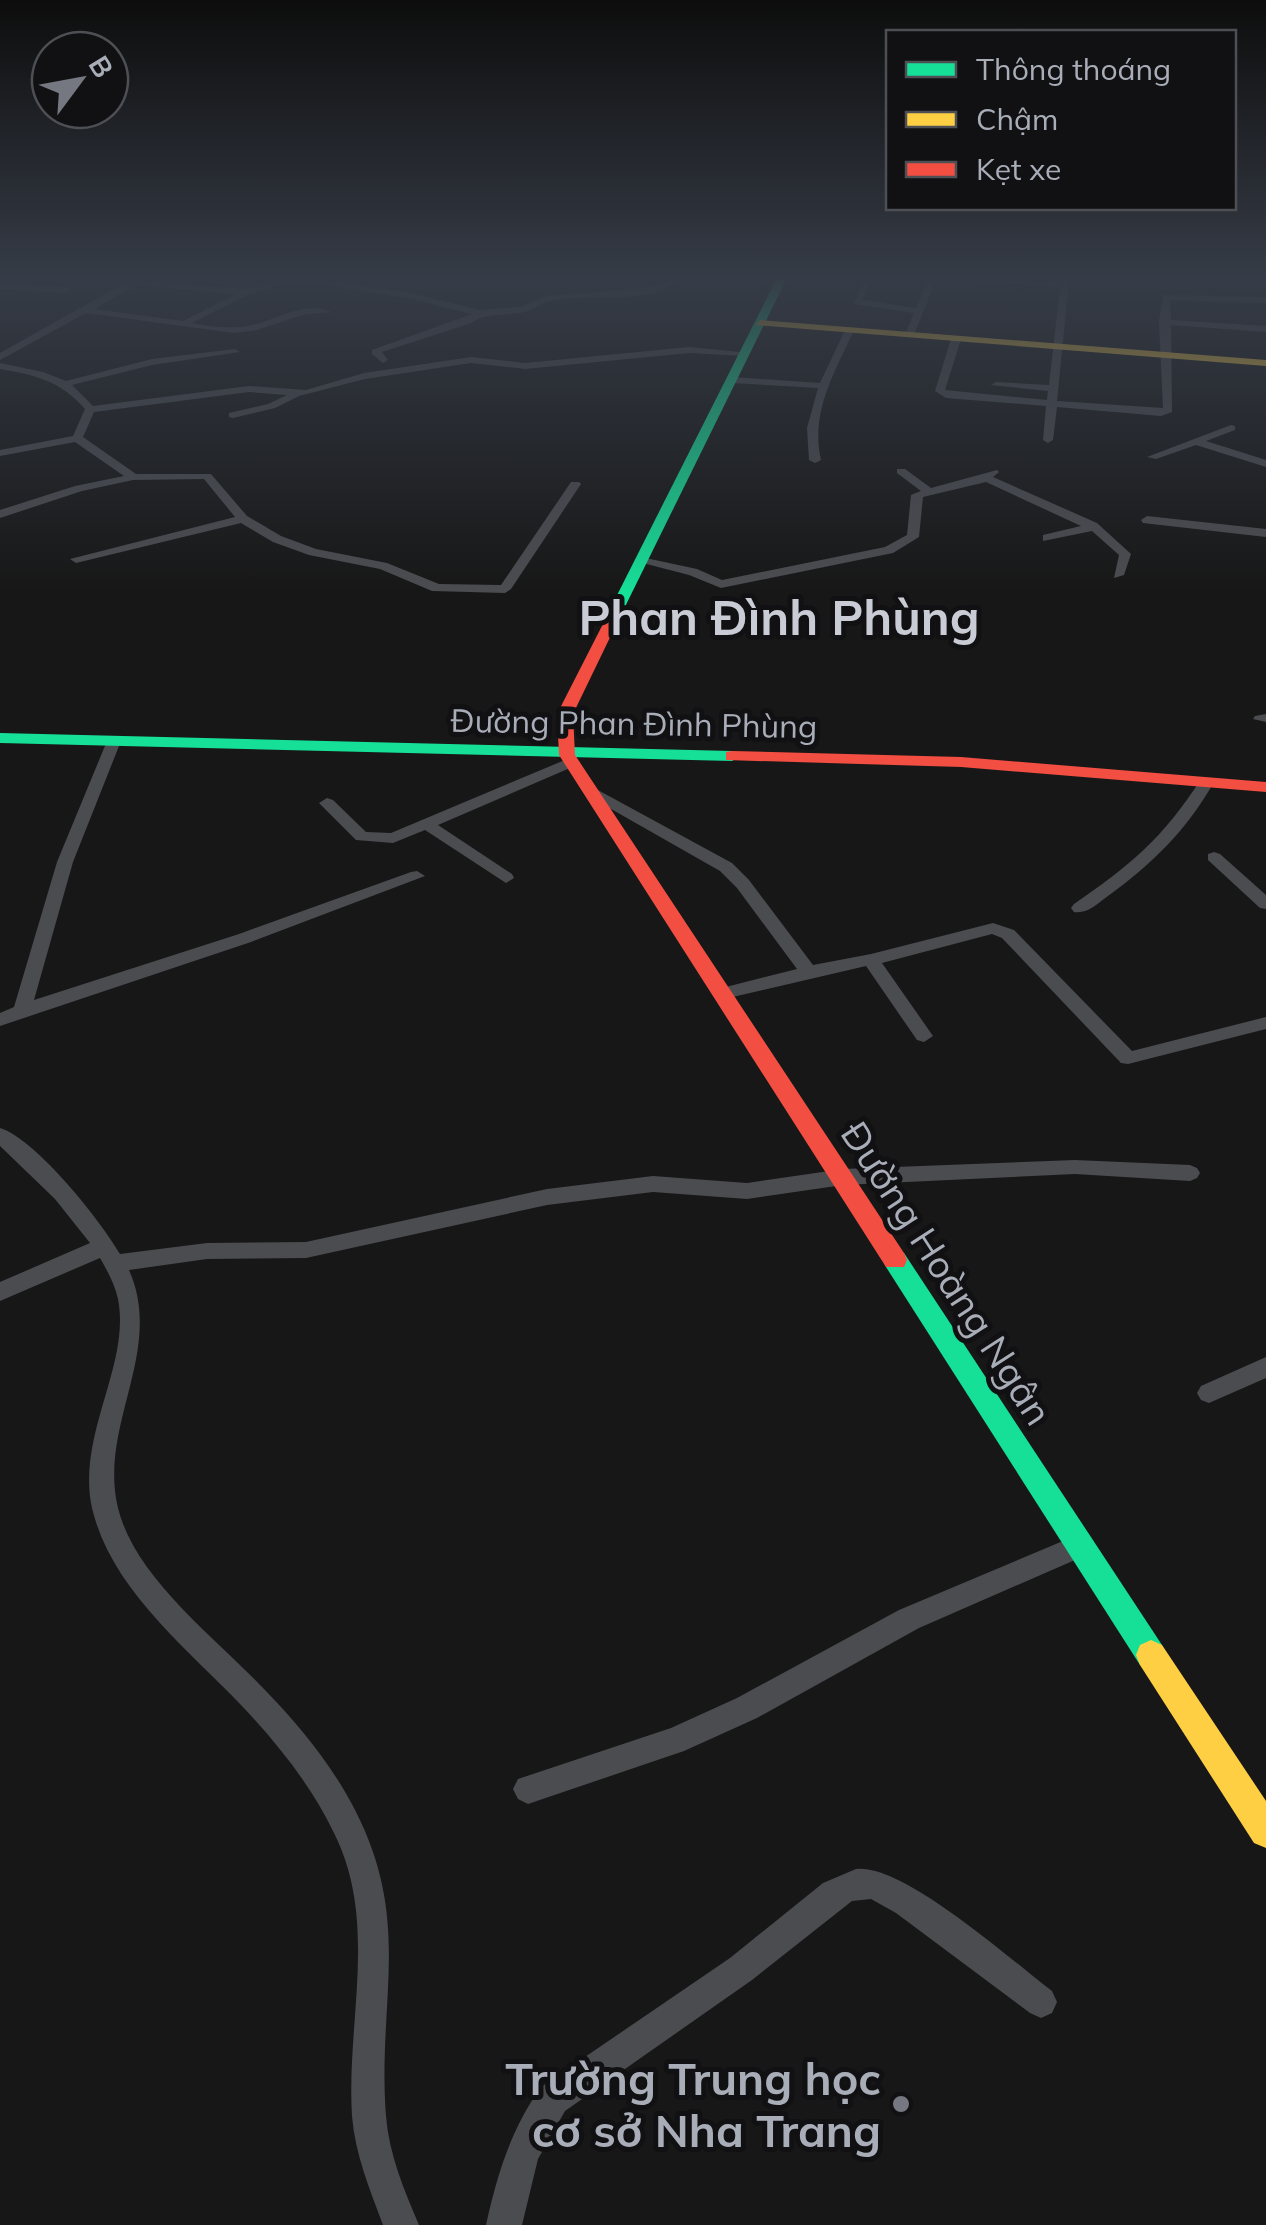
<svg xmlns="http://www.w3.org/2000/svg" width="1266" height="2225" font-family="Mulish,sans-serif">
<style>
.lines{fill:none;stroke-linecap:round;stroke-linejoin:round}
.street{fill:#4b4c50;fill-rule:evenodd}
.fast{fill:#16e098;fill-rule:evenodd}
.slow{fill:#ffcf43;fill-rule:evenodd}
.jam{fill:#f24e42;fill-rule:evenodd}
.poi-dot{fill:#757880;stroke:#111113;stroke-width:4}
.labels{text-anchor:middle;dominant-baseline:central;stroke-width:10;stroke-linejoin:round;paint-order:stroke}
.far-street-label{font-size:32px;fill:#a8adb8;stroke:#111113}
.street-label{font-size:38px;fill:#a8adb8;stroke:#111113}
.near-poi-label{font-size:45px;font-weight:bold;fill:#a8adb8;stroke:#111113;text-anchor:end}
.far-town-label{font-size:48px;font-weight:bold;fill:#c9ccd4;stroke:#111113}
</style>
<rect width="100%" height="100%" fill="#171717"/>
<g class="lines">
<g class="street">
<path d="M130,280L246,289L278,280H293L249,294L192,323C211,327 229,329 248,326C275,321 304,300 331,312L302,315L257,330L234,333L86,313L0,360V353ZM137,285L236,294L183,321L94,309Z"/>
<path d="M299,280H323L411,293L479,310L520,307L546,296L637,289L677,280C653,307 579,292 546,302C539,305 532,310 524,312C505,317 488,311 471,323L382,352L388,360L383,363L372,354V350L472,314L411,299Z"/>
<path d="M864,280H872L862,300L916,308L928,280H936L913,337L905,335L914,313L854,304Z"/>
<path d="M975,280L1060,283L1061,280H1069L1057,401L1163,408L1159,322L1163,295L1266,297V303L1170,300L1171,320L1266,326V332L1171,325L1172,412L1161,416L1057,407L1053,440L1048,443L1043,440L1046,406L946,398L935,391L951,339L956,336L961,339L945,390L1047,400L1048,391L991,385L996,382L1049,385L1060,288Z"/>
<path d="M0,283L67,287L71,290L67,293L0,289Z"/>
<path d="M846,328L854,330C835,372 810,412 821,460L815,463L809,460L807,428L818,388L732,383L727,380L732,377L820,383Z"/>
<path d="M689,347L750,353L745,356L689,353L525,369L471,363L365,379L299,396L275,408L233,418L229,417V413L268,404L287,395L249,392L94,412L83,437L136,474H211L247,516L281,536L316,549L387,563L439,584L501,585L571,482H579L581,484L511,589L505,593L432,591L380,569L309,555L273,542L241,523L76,563L70,559L235,517L204,479L133,480L82,491L0,518V510L75,486L124,476L75,442L0,456V450L73,436L85,409C61,381 35,375 0,369V363L43,372L66,381L152,359L235,349L240,352L152,365L72,385L93,406L249,386L306,390L364,373L471,357L525,363Z"/>
<path d="M1231,425L1235,426V430L1206,441L1266,460V467L1196,445L1156,459L1147,457Z"/>
<path d="M897,469H905L931,488L997,470L999,472L993,477L1097,523L1131,554L1124,575L1114,578L1119,555L1092,531L1043,541V535L1081,526L986,482L923,497L919,537L893,553L721,588L689,575L635,561L641,557L697,569L722,580L885,547L907,535L911,495L921,491L897,473Z"/>
<path d="M1147,516L1266,529V537L1143,523L1141,520Z"/>
<path d="M1266,714V722L1253,719L1255,716Z"/>
<path d="M114,737L121,741L73,862L34,1000L239,934L411,872L417,871L425,876L251,942L0,1026V1013L14,1007L57,862L107,741Z"/>
<path d="M572,757L580,762L577,765L438,825L512,874L514,878L506,883L425,830L393,843L356,840L319,803L327,798L333,800L366,832L391,833Z"/>
<path d="M1206,777L1214,782C1187,830 1152,864 1108,896C1097,904 1088,914 1074,912L1071,908L1074,904C1131,865 1163,838 1201,779Z"/>
<path d="M596,789L732,863L749,880L813,965L871,954L993,923L1014,930L1132,1051L1266,1017V1029L1128,1064L1121,1063L1002,938L992,934L882,963L933,1036L924,1042L917,1040L866,966L724,999L718,997L715,993L718,989L797,969L737,888L720,871L590,797V791Z"/>
<path d="M1214,852L1220,854L1266,895V909L1260,908L1208,860V854Z"/>
<path d="M0,1128C36,1139 101,1221 120,1254L207,1243L306,1242L547,1189L653,1176L747,1183L843,1169L1075,1160L1190,1165L1197,1168L1200,1173L1197,1178L1190,1181L1075,1174L843,1185L747,1199L653,1192L547,1205L306,1258L207,1259L129,1270C165,1351 98,1425 118,1508C135,1578 216,1638 264,1689C299,1725 332,1765 355,1810C413,1923 377,2001 386,2116C389,2154 404,2190 419,2225H383C370,2190 355,2154 352,2116C346,2021 379,1923 334,1833C311,1785 277,1743 241,1705C186,1647 111,1589 92,1508C76,1435 131,1365 118,1299C115,1285 107,1270 100,1258L0,1301V1282L90,1243L55,1199L0,1146Z"/>
<path d="M1266,1357V1378L1209,1403L1201,1400L1197,1393L1201,1386Z"/>
<path d="M1082,1533L1091,1537L1095,1545L1091,1553L919,1628L757,1718L684,1751L528,1804L518,1799L513,1789L518,1779L671,1728L737,1698L899,1610Z"/>
<path d="M856,1869C903,1863 1012,1961 1052,1991L1057,2002L1052,2013L1041,2018L1030,2013L896,1913L871,1899L852,1901L752,1980L565,2111L538,2159L522,2225H486C497,2175 511,2129 541,2087L730,1958L823,1883Z"/>
</g>
<g class="fast">
<path d="M776,280H786L617,623L605,626L603,623Z"/>
<path d="M0,733L732,751L740,756L732,761L0,743Z"/>
<path d="M895,1251L904,1253L1162,1645L1166,1655L1162,1665L1151,1670L1140,1665L886,1267L883,1260L886,1253Z"/>
</g>
<g class="slow">
<path d="M760,320L1266,360V366L756,325Z"/>
<path d="M1151,1640L1162,1645L1266,1801V1848L1254,1843L1140,1665L1136,1655L1140,1645Z"/>
</g>
<g class="jam">
<path d="M605,620L617,623L573,714L575,755L904,1253L907,1260L904,1267H886L559,755L557,714Z"/>
<path d="M732,751L961,757L1266,782V792L961,767L726,760V752Z"/>
</g>
</g>
<linearGradient id="sky" x2="0" y2="1"><stop stop-color="#0d0d0d"/><stop offset="0.47" stop-color="#363c47"/><stop offset="1" stop-color="#363c47" stop-opacity="0"/></linearGradient>
<rect width="1266" height="592" fill="url(#sky)"/>
<circle class="poi-dot" cx="901" cy="2104" r="10"/>
<g class="labels">
<g class="far-street-label">
<text transform="translate(634 723) rotate(1)">Đường Phan Đình Phùng</text>
</g>
<g class="street-label">
<text transform="translate(947 1273) rotate(57)">Đường Hoàng Ngân</text>
</g>
<g class="near-poi-label">
<text x="881" y="2078">Trường Trung học<tspan x="881" dy="52">cơ sở Nha Trang</tspan></text>
</g>
<g class="far-town-label">
<text x="779" y="617">Phan Đình Phùng</text>
</g>
</g>
<rect x="886" y="30" width="350" height="180" fill="#111113" stroke="#4d4f55" stroke-width="2.5"/>
<rect x="906" y="62" width="50" height="15" fill="#16e098" stroke="#4d4f55" stroke-width="2.5"/>
<text x="976" y="80" font-size="30" fill="#a8adb8">Thông thoáng</text>
<rect x="906" y="112" width="50" height="15" fill="#ffcf43" stroke="#4d4f55" stroke-width="2.5"/>
<text x="976" y="130" font-size="30" fill="#a8adb8">Chậm</text>
<rect x="906" y="162" width="50" height="15" fill="#f24e42" stroke="#4d4f55" stroke-width="2.5"/>
<text x="976" y="180" font-size="30" fill="#a8adb8">Kẹt xe</text>
<g transform="translate(80 80) rotate(58)"><circle r="48" fill="#111113" stroke="#4d4f55" stroke-width="2.5"/>
<path d="M0-8L18 38L0 25L-18 38Z" fill="#757880"/>
<text y="-15" font-size="28" font-weight="bold" text-anchor="middle" fill="#a8adb8">B</text>
</g>
</svg>
